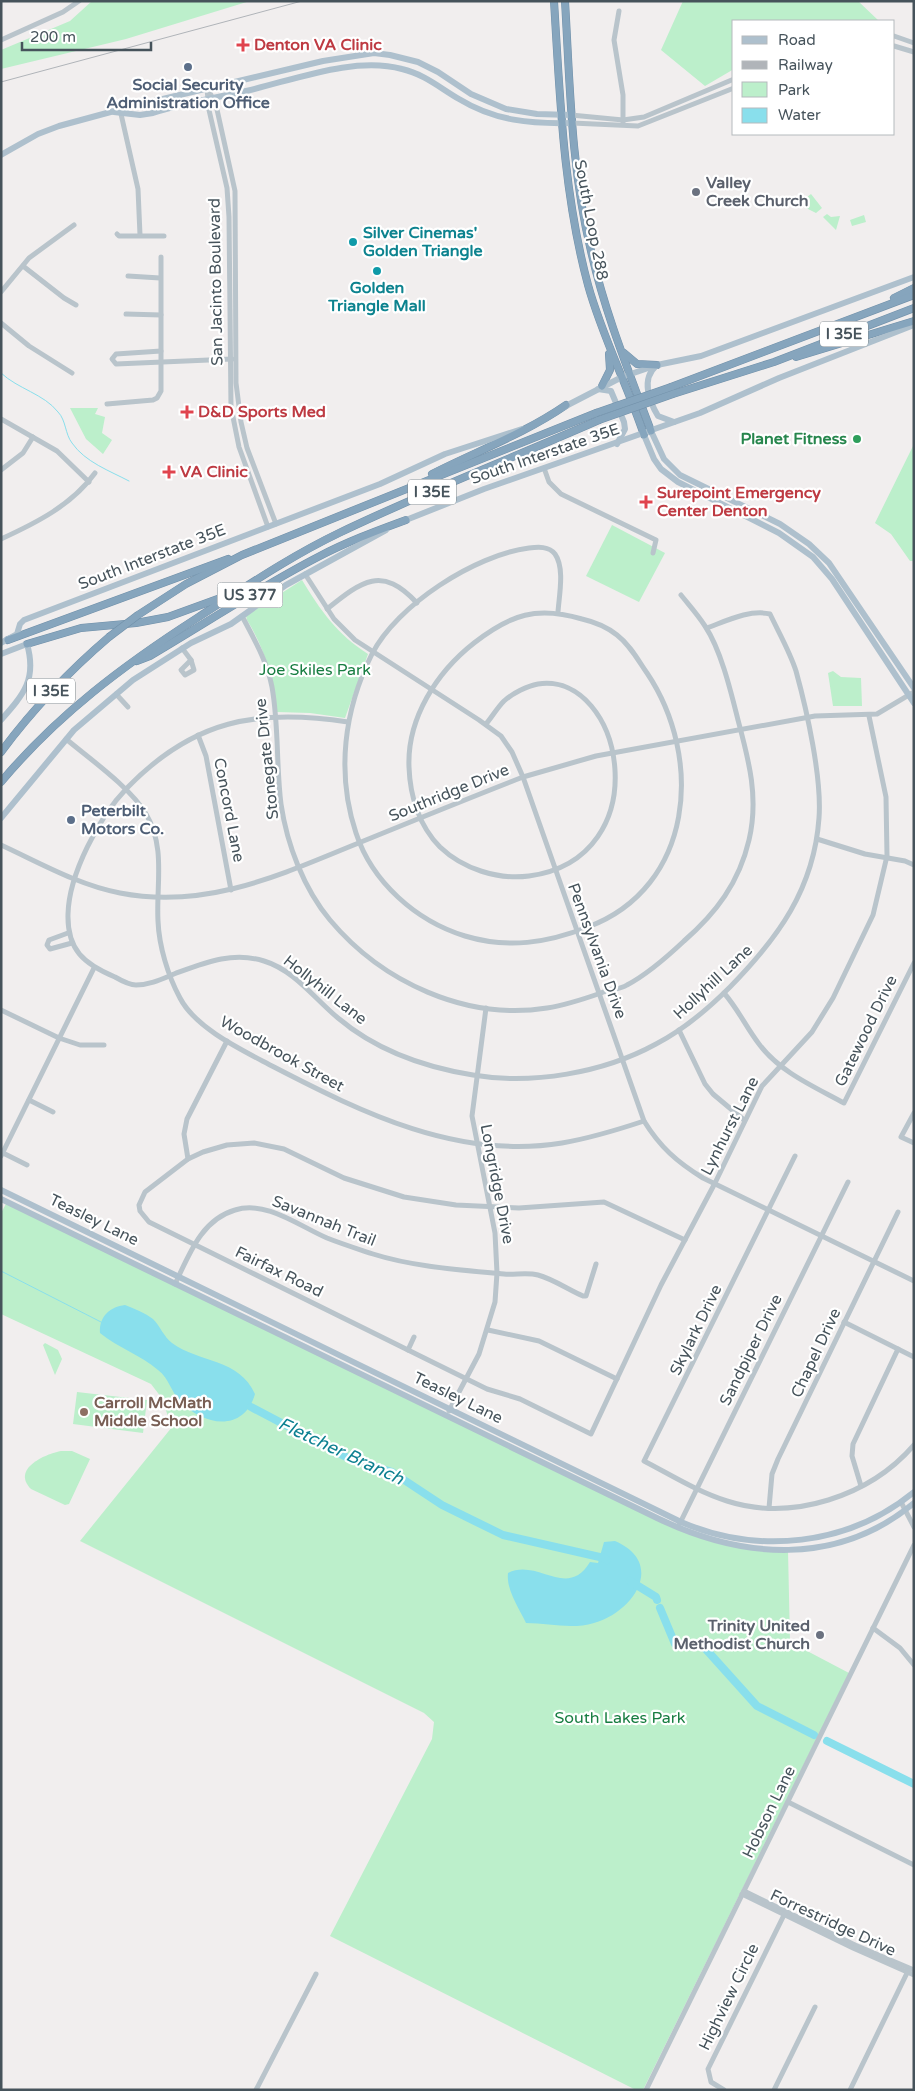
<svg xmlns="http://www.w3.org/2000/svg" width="915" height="2091" font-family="'Varela Round',sans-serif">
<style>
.green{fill:#bcefcb}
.water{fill:#89dfec}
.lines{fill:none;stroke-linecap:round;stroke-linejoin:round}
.stream{stroke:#89dfec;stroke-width:1}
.river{stroke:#89dfec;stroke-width:8}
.highway-casing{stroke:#7190a9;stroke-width:8}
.minor{stroke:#b9c4cb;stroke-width:5}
.major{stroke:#aec0cd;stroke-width:6}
.highway{stroke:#86a5bd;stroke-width:7}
.rail{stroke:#b0b4b9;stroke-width:1}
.highway-bridge-casing{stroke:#7190a9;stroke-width:8;stroke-linecap:butt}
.highway-bridge{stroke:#86a5bd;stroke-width:7}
.health-dot{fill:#e0444e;stroke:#fff;stroke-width:2}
.service-dot{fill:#5c6f8a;stroke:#fff;stroke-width:2}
.worship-dot{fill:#6b7280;stroke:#fff;stroke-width:2}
.culture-dot{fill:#0f9aa8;stroke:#fff;stroke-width:2}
.leisure-dot{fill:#2e9e5b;stroke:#fff;stroke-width:2}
.education-dot{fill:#8d6e63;stroke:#fff;stroke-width:2}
.labels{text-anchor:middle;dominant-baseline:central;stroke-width:4.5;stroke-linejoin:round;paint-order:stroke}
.shield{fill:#fff;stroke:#7e878c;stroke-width:1}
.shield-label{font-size:15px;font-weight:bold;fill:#46535b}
.health-label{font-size:16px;font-weight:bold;fill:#be3a42;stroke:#fff;text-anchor:start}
.service-label{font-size:16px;font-weight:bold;fill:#4e5e75;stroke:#fff}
.worship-label{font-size:16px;font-weight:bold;fill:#5b616d;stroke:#fff;text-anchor:start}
.street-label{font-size:16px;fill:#46535b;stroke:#fff}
.culture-label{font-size:16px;font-weight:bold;fill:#0d838f;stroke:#fff;text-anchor:start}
.leisure-label{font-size:16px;font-weight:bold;fill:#27864d;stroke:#fff;text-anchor:end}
.park-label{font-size:16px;fill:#177d41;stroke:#fff}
.education-label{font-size:16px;font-weight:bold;fill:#785e54;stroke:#fff;text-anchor:start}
.water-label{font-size:18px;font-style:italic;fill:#0d8091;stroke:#fff}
</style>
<rect width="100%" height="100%" fill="#f1eeee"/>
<g class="green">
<path d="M92,1H250L126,39L1,69V50L70,21Z"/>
<path d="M683,1H858L879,21H734V69L705,86L661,50Z"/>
<path d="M811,194L822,208L816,213L806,208L803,200Z"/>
<path d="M827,214L831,217L840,216L836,230L823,217Z"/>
<path d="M864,215L866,222L852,226L850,220Z"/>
<path d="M70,408H98L95,414L105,417L102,433L112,440L103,454L86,439Z"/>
<path d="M914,444V561H910L891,534L875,523Z"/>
<path d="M612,525L665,553L639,602L586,576Z"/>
<path d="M302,580C320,610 338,635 368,654L345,718L310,713L277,712C273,679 265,649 247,620L246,616Z"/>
<path d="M833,671L841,677L861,678L862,706H833L828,673Z"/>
<path d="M7,1202L677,1528L716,1542L788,1550L790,1642L849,1673L643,2090H636L330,1936L432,1739L434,1722L424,1713L80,1541L172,1427L161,1397L151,1384L1,1314V1213Z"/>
<path d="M45,1343L58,1350L62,1359L55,1375L43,1345Z"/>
<path d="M77,1392L147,1400L143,1433L73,1424Z"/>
<path d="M61,1451H72L90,1459L69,1504L65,1505L31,1489C11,1469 45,1454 61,1451Z"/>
</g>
<g class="water">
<path d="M125,1305C135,1309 145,1313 153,1319C160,1326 164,1337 172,1343C199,1363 239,1358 255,1394C244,1433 203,1426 180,1401C171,1392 169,1378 158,1370C141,1355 118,1348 100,1333C99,1316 110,1307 125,1305Z"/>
<path d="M615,1541C666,1563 634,1612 594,1623C571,1630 549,1623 526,1623C519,1608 506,1590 508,1573C538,1558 567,1600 590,1562L598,1563L604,1542Z"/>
</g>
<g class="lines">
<g class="stream">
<path d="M1,373C18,389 44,394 58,412C66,420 65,434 72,443C85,462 110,471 129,481"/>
<path d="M1,1271L101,1322"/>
</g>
<g class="river">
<path d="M251,1407L348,1458L392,1472L442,1505L503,1535L604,1558L607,1560"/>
<path d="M630,1581L656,1597L657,1600"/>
<path d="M660,1608L675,1644L703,1646L757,1706L814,1735"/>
<path d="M827,1741L914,1784"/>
</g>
<g class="highway-casing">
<g id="highway">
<path d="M554,1C560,97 563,192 588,285C602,336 627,384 644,435"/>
<path d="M565,1C570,85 571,169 591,251C605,313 629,372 651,431"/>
<path d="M894,298L914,288"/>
<path d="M624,353L637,364L657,365"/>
<path d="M796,357L914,321"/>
<path d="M602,386L610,370L609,354"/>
<path d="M671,387L914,295"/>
<path d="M673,394L774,362L914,308"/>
<path d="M432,474C477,451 524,434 566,405"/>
<path d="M138,615L186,584L242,555L596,413"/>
<path d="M8,640L228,559"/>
<path d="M27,644L81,628L136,623L168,617L223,597"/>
<path d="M137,661L150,656C206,623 260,587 318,557C346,542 376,531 406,520"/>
<path d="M1,752C33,709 68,672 109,637"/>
<path d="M1,782C57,715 124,665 197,618C244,588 289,557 339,533C424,492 513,458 599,420"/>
</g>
</g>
<g class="minor">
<path d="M619,11L614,40L623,95V122"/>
<path d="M894,36L914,43"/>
<path d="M1,40L63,12L79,1"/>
<path d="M894,46L914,52"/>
<path d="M207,89L209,110L227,188L229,217L231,407L239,447L268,527"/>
<path d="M208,89L216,105L235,191L236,383L241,422L247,448L276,524"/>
<path d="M121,114L138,189L140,235"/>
<path d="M571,115L623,120L644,117L734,79"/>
<path d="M572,123L638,126L734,88"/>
<path d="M117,234L119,236H164"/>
<path d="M23,266L64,298L76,305"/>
<path d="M128,276L160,278"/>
<path d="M1,292L29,258L74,225"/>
<path d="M126,314L161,315"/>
<path d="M1,323L29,346L72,373"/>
<path d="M161,351L116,354L112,359L116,364L232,359"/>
<path d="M107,404L153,400L157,398L161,391V257"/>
<path d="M1,419L57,451L89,482"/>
<path d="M544,468L549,482L561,494L656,540L653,553"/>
<path d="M1,470L23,453L33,437"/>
<path d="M1,539C36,523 72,505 95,473"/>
<path d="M305,574L334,619L355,640L479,720L501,736L512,752L523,777L644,1121C660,1147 677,1162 703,1178L914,1281"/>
<path d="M327,609C362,581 382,565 417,603"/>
<path d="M242,616C254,639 267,661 272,687C279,726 276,765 281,804C287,845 304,889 330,920C382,982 466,1021 547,1008C566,1005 584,999 601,993C610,989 619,990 627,985C648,974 667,957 684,941C716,913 739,883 749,840C759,798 749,761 738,720C731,692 721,650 705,626C698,615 689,605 681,595"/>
<path d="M182,648L191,660"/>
<path d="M191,660L194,670L185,675L181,670Z"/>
<path d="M116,694L128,707"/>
<path d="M348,722C257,708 193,720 127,788C99,817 69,874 68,914C67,950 84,964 115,977C122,981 129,985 136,985C150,985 162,979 174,974C204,963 232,951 264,961C294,970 315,999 338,1018C377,1051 423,1067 473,1075C532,1085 603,1073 656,1044C683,1030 708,1009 730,987C778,938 814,889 819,818C822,778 807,711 796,671C790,652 779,633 770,614C750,609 726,621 707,628"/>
<path d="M486,724C492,717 497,708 504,701C513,693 527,686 538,684C624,671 660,858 529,876C498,880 463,869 440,847C419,826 410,796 409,767C407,718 437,672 474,643C511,614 537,606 582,619C595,622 607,627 617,635C630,645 638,660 647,673C704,758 694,887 588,927C547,943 508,949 465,936C416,921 372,882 356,833C336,773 344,710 372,654C397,605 475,555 529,548C538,547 549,546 555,554C565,568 559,596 558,612"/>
<path d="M198,735L206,756L231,890"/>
<path d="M66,739C90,759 131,788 146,814C166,847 156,885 158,921C159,946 168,976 180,998C196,1029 244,1051 274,1067C363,1113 458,1160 562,1143C591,1138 617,1130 644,1121"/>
<path d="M817,839L865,854L905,861L914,865"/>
<path d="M1,845C40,863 78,885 120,893C208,910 282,874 361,842C415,820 469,798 523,777L596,756L815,716L877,714L914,692"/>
<path d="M68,933L49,940L47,945L50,949L72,943"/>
<path d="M724,993C738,1009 746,1027 759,1044C780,1072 813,1086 844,1103L914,963"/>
<path d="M1,1010L59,1038L80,1045H104"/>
<path d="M679,1030L705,1084L713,1094L744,1120"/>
<path d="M29,1100L53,1112"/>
<path d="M914,1113L901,1137L914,1143"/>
<path d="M3,1153L27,1165"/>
<path d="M1,1156L94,968"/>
<path d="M795,1156L644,1461C671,1475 698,1492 727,1501C792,1522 870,1496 914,1445"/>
<path d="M188,1159L184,1134L187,1119L227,1041"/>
<path d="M175,1284C189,1255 201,1220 235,1210C266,1200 299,1226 327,1238C342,1244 358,1249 373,1254C414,1267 462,1270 504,1274C515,1275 527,1272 538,1275C553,1279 569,1290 583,1296H586L596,1264"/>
<path d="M844,1322L914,1357"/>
<path d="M488,1330L539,1341L617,1379"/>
<path d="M414,1337L408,1350L487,1389L520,1399L591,1434L661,1285L715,1183L762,1086L812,1032L833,998L873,915L887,856L886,797L869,716"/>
<path d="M408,1350L149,1222L140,1211L139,1205L145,1192L188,1159L203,1152L227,1145L254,1143L284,1149L344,1178L404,1197L456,1205L519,1208L604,1202L685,1240"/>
<path d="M449,1411L479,1354L495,1302L497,1273L495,1233L472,1116L486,1008"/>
<path d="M861,1486L852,1456L853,1444L898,1349"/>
<path d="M901,1502L914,1527"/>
<path d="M769,1508L772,1474L778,1459L898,1212"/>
<path d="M679,1525L848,1182"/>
<path d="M873,1628L900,1648L914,1665"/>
<path d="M788,1802L914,1865"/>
<path d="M744,1891L855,1945L914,1970"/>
<path d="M742,1894L853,1948L914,1975"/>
<path d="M256,2090L316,1974"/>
<path d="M646,2090L914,1545"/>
<path d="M724,2090L711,2082L708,2069L786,1911"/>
<path d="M774,2090L815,2007"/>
<path d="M850,2090L908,1971"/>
</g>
<g class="major">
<path d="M114,112L140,115L153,113C183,103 215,98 246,91C294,80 354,56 402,69C424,74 440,88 459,99C495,121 531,124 572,123"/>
<path d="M1,155L38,134L59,126L129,107L323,61L374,53L390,55L418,62L438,72L471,94L506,109L537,114L571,115"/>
<path d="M656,366C641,379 649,401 658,416L674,422"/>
<path d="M598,389L611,391L624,422L625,429L617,444"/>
<path d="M562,408L622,377L657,365L701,356L914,277"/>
<path d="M651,431L664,459L680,475L780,524L809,544L829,563L914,688"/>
<path d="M644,435L654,459L661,469L678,482L779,533L813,557L832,579L914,703"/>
<path d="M401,522L484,489L700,413L779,378L914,325"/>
<path d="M1,643L17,634L20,624L24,620L380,484L445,454L522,429"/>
<path d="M1,654L27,644C37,679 24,694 1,720"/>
<path d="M1,818L74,730L133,680L191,643L231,624L286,585L386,530"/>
<path d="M1,1190L681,1522C758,1555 848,1546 914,1492"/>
<path d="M1,1199L657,1518C742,1559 837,1567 914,1503"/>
</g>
<use href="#highway" class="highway"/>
<path class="rail" d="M1,82L302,1"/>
<g class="highway-bridge-casing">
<g id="highway-bridge">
<path d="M596,413L671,387"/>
<path d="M599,420L673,394"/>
<path d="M109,637L138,615"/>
</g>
</g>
<use href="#highway-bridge" class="highway-bridge"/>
</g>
<g class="health-dot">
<path d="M240.5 37.5h5v5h5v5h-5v5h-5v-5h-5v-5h5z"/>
<path d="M184.5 404.5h5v5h5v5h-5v5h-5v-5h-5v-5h5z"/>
<path d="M166.5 464.5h5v5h5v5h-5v5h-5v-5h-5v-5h5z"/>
<path d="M643.5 494.5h5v5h5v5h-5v5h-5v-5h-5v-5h5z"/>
</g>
<g class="service-dot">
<circle cx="188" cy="67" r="5"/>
<circle cx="71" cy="820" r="5"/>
</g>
<g class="worship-dot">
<circle cx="696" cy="192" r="5"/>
<circle cx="820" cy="1635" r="5"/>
</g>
<g class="culture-dot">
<circle cx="353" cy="242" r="5"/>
<circle cx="377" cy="271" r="5"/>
</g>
<circle class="leisure-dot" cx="857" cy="439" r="5"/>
<circle class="education-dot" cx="84" cy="1412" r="5"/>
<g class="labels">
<g class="shield">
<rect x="820" y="321.5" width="48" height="25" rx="4"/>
<rect x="408" y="479.5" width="48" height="25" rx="4"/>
<rect x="217.5" y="582.5" width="65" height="25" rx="4"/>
<rect x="27" y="678.5" width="48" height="25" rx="4"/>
</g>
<g class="shield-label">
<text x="844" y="334">I 35E</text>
<text x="432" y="492">I 35E</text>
<text x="250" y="595">US 377</text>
<text x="51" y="691">I 35E</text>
</g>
<g class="health-label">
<text x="254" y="45">Denton VA Clinic</text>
<text x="198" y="412">D&amp;D Sports Med</text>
<text x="180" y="472">VA Clinic</text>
<text x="657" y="493">Surepoint Emergency<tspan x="657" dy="18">Center Denton</tspan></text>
</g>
<g class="service-label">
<text x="188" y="85">Social Security<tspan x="188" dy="18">Administration Office</tspan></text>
<text x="81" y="811" text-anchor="start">Peterbilt<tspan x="81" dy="18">Motors Co.</tspan></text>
</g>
<g class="worship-label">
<text x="706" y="183">Valley<tspan x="706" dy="18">Creek Church</tspan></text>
<text x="810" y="1626" text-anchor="end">Trinity United<tspan x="810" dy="18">Methodist Church</tspan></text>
</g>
<g class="street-label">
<text transform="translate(591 220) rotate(79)">South Loop 288</text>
<text transform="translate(216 282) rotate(-91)">San Jacinto Boulevard</text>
<text transform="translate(545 454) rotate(-19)">South Interstate 35E</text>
<text transform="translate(152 557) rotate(-21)">South Interstate 35E</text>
<text transform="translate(267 759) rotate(-96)">Stonegate Drive</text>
<text transform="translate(449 793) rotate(-22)">Southridge Drive</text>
<text transform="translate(229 810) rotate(79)">Concord Lane</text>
<text transform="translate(597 951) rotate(70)">Pennsylvania Drive</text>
<text transform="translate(713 982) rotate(-43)">Hollyhill Lane</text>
<text transform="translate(325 990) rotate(38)">Hollyhill Lane</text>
<text transform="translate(866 1031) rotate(-64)">Gatewood Drive</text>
<text transform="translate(282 1054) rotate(29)">Woodbrook Street</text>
<text transform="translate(730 1126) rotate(-63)">Lynhurst Lane</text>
<text transform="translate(497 1184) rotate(79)">Longridge Drive</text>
<text transform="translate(94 1220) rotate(26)">Teasley Lane</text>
<text transform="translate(324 1221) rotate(22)">Savannah Trail</text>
<text transform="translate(279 1272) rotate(26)">Fairfax Road</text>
<text transform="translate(696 1330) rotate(-64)">Skylark Drive</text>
<text transform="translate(751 1350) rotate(-64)">Sandpiper Drive</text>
<text transform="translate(816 1353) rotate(-65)">Chapel Drive</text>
<text transform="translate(458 1398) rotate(26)">Teasley Lane</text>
<text transform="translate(769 1812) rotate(-64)">Hobson Lane</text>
<text transform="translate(833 1923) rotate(25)">Forrestridge Drive</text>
<text transform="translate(729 1997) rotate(-64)">Highview Circle</text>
</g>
<g class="culture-label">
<text x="363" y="233">Silver Cinemas'<tspan x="363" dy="18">Golden Triangle</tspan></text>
<text x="377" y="288" text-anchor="middle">Golden<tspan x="377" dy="18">Triangle Mall</tspan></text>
</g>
<g class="leisure-label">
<text x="847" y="439">Planet Fitness</text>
</g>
<g class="park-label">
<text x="315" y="670">Joe Skiles Park</text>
<text x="620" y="1718">South Lakes Park</text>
</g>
<g class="education-label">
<text x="94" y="1403">Carroll McMath<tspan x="94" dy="18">Middle School</tspan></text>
</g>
<g class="water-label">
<text transform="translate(341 1451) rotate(25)">Fletcher Branch</text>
</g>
</g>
<rect width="915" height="2091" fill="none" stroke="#46535b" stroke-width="5"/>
<rect x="732" y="20" width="162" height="115" fill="#ffffff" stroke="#b5babd"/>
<rect x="742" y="36" width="25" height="8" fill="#aec0cd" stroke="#b5babd"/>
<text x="778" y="45" font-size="15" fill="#46535b">Road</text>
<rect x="742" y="61" width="25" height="8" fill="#b0b4b9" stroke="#b5babd"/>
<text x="778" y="70" font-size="15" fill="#46535b">Railway</text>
<rect x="742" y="82" width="25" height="15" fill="#bcefcb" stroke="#b5babd"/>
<text x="778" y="95" font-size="15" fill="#46535b">Park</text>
<rect x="742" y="108" width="25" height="15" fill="#89dfec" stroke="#b5babd"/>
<text x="778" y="120" font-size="15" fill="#46535b">Water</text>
<path d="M22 42v8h129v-8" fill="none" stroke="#46535b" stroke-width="2.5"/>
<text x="30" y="42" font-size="15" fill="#46535b" stroke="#ffffff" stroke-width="4" paint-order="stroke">200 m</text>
</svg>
